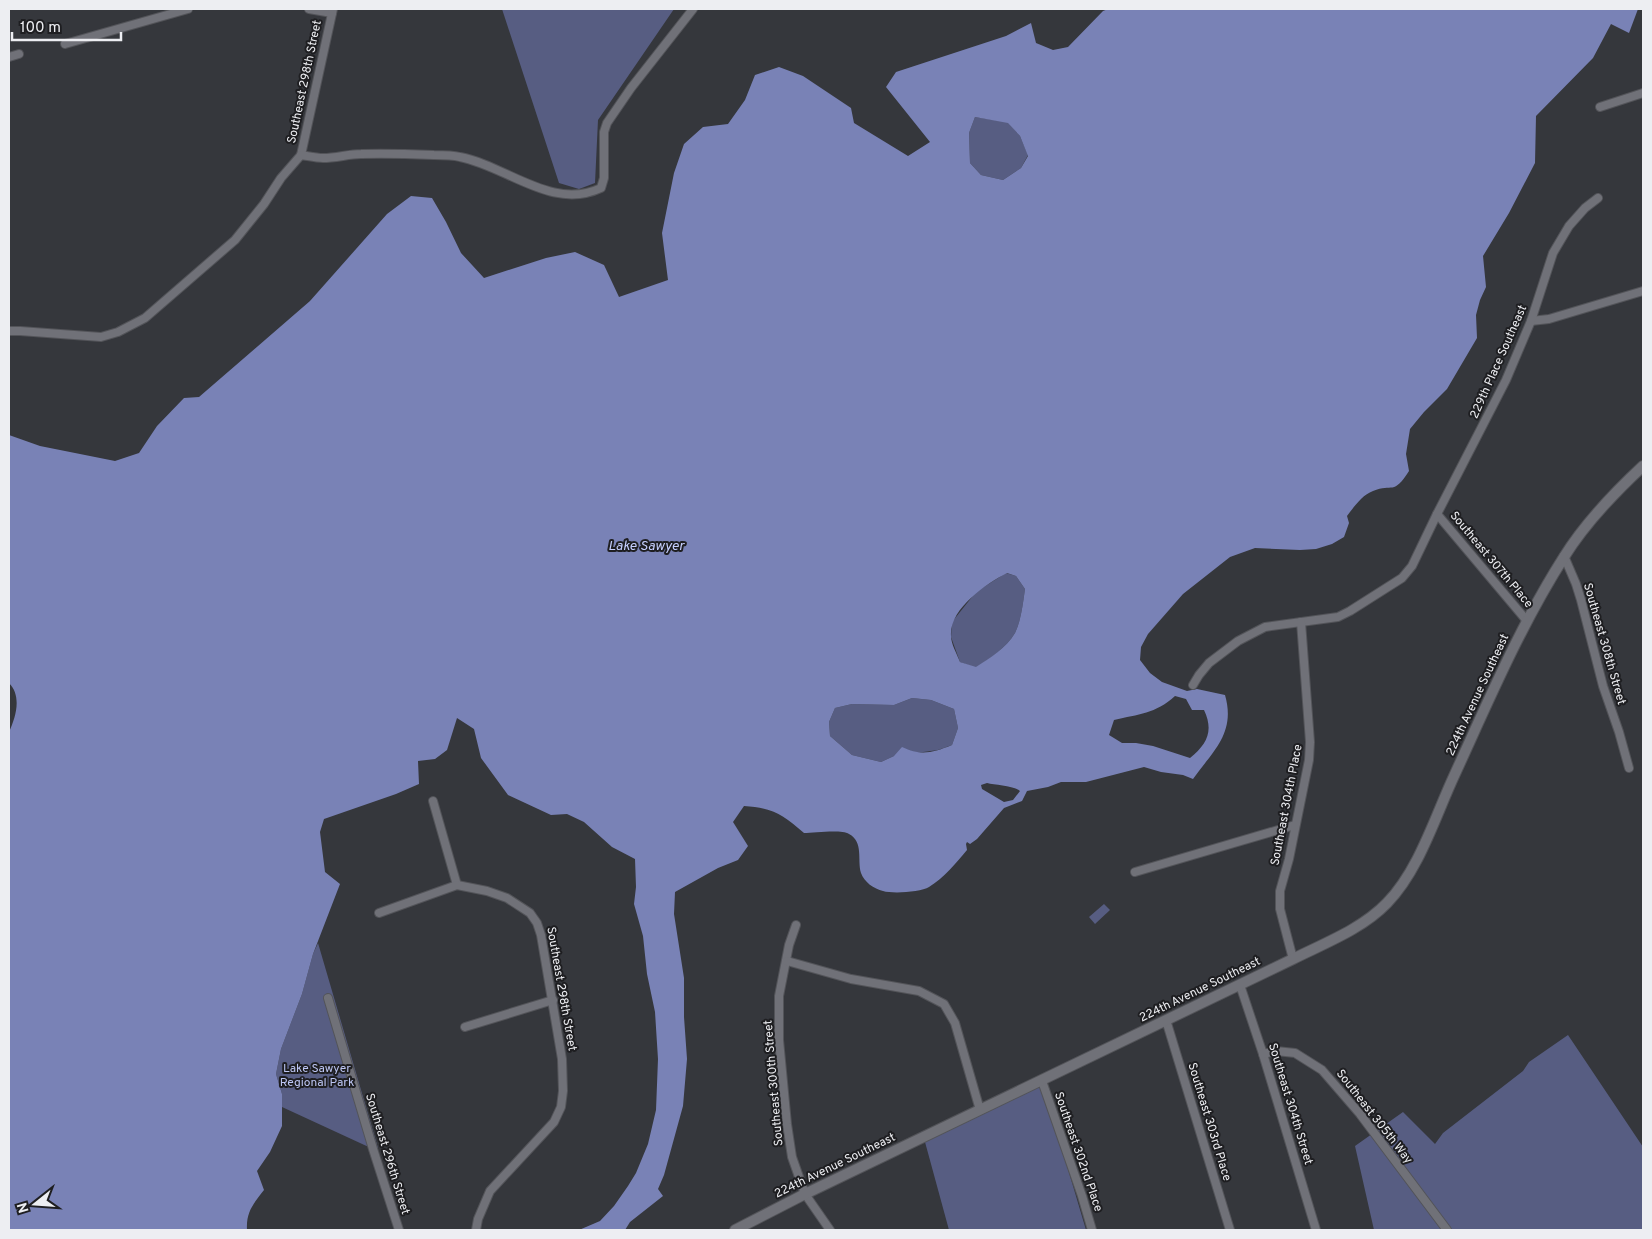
<svg xmlns="http://www.w3.org/2000/svg" width="1652" height="1239" font-family="Overpass,sans-serif">
<style>
.green{fill:#575d82}
.water{fill:#7982b6;fill-rule:evenodd}
.lines{fill:none;stroke-linecap:round;stroke-linejoin:round}
.minor-casing{stroke:#535459;stroke-width:10}
.tertiary-casing{stroke:#535459;stroke-width:12}
.minor{stroke:#707178;stroke-width:8}
.tertiary{stroke:#707178;stroke-width:10}
.labels{text-anchor:middle;dominant-baseline:central;stroke-width:4;stroke-linejoin:round;paint-order:stroke}
.street-label{font-size:12px;fill:#edeef2;stroke:#1e1e21}
.park-label{font-size:12px;fill:#bdc6f4;stroke:#1e1e21}
.water-label{font-size:14px;font-style:italic;fill:#c5cefd;stroke:#1e1e21}
</style>
<rect width="100%" height="100%" fill="#35373c"/>
<g class="green">
<path d="M502,9H674L598,120L595,183L579,189L559,183Z"/>
<path d="M975,117L1008,122L1020,136L1028,155L1021,168L1003,180L981,175L970,163L969,133Z"/>
<path d="M1006,573L1016,576L1025,589C1023,603 1021,621 1015,633C1006,648 990,658 976,668L960,662L951,637L952,622L976,592Z"/>
<path d="M912,698L931,700L954,709L958,728L952,745L938,750L894,756L881,762L852,755L830,736L829,722L835,708L852,704L894,705Z"/>
<path d="M1104,904L1110,910L1095,924L1089,917Z"/>
<path d="M318,943L378,1148L373,1149L282,1107V1094L276,1074L281,1049L302,994L313,954Z"/>
<path d="M1568,1035L1643,1147V1230H1374L1355,1146L1403,1112L1435,1144L1443,1133L1523,1071L1529,1062Z"/>
<path d="M1042,1081L1086,1230H949L925,1142L980,1110Z"/>
</g>
<path class="water" d="M1108,9H1638L1629,33L1611,24L1593,58L1536,116L1535,163L1509,213L1483,256L1486,287L1480,300L1476,315L1477,338L1447,389L1424,412L1410,429L1406,454L1409,471C1393,496 1393,483 1373,491C1362,495 1354,507 1347,516L1349,523L1344,537L1332,544L1316,549L1300,550L1255,548L1230,557L1183,594L1148,634L1141,647L1140,660L1150,673L1162,682L1187,691L1197,689L1225,695C1236,733 1213,751 1193,779L1183,775L1161,772L1144,767L1086,782H1061L1048,787L1027,791L1022,801L1004,808L977,839L970,844L967,842L966,844L967,850C956,863 944,878 929,887C921,892 893,894 883,891C874,889 864,882 861,873C857,860 864,842 849,834C841,829 814,833 804,833C782,814 773,808 744,806L733,822L748,846L738,860L718,868L675,892L674,914L684,978V1017L687,1059L683,1106L664,1175L658,1189L663,1196L630,1222L625,1230H579L600,1221L614,1206L628,1186L636,1173L648,1144L656,1110L658,1059L655,1012L647,974L643,936L634,904L636,887L635,859L612,847L584,822L567,814L551,815L508,795L481,758L474,729L457,718L447,750L435,759L418,761L419,784L396,794L324,819L320,832L325,872L340,884L313,954L302,994L281,1049L276,1074L282,1094V1126L270,1152L257,1171L264,1190C253,1204 246,1212 247,1230H9V732C16,717 22,696 9,683V435L40,446L115,461L139,453L157,426L184,398L199,397L310,301L387,214L411,196L432,198L446,222L461,253L484,278L546,258L575,252L604,265L619,297L668,280L662,233L674,173L684,144L703,127L728,124L745,100L755,75L779,67L803,76L851,108L854,123L908,156L930,142L886,87L896,72L1006,36L1031,23L1036,43L1053,50L1068,47L1103,11ZM975,117L1008,123L1020,136L1028,156L1021,168L1003,180L981,175L970,163L969,133ZM1007,573L1016,576L1025,589C1023,603 1021,621 1015,633C1006,648 990,658 976,667L960,662C957,654 951,644 951,636C949,609 986,584 1007,573ZM1175,696L1186,699L1192,710H1204C1214,731 1207,744 1190,758L1153,746L1136,743H1122L1109,735L1114,720C1139,714 1155,714 1175,696ZM912,698L931,700L954,709L958,728L952,745C932,753 921,756 902,747L894,756L881,762L852,755L830,736L829,722L835,708L852,704L894,705ZM987,783C995,785 1015,786 1020,791L1013,800L1004,802L982,789L981,785Z"/>
<g class="lines">
<g class="minor-casing">
<g id="minor">
<path d="M309,9L332,13"/>
<path d="M65,44L188,9"/>
<path d="M9,57L19,54"/>
<path d="M1600,107L1643,93"/>
<path d="M301,155L333,9"/>
<path d="M1531,321L1549,319L1643,291"/>
<path d="M9,331H20L101,337L118,332L145,318L235,240L264,204L281,178L301,155C308,156 316,158 323,158C336,158 349,154 361,154C385,153 410,154 434,155C442,155 452,155 460,157C507,166 552,211 601,188L604,178V132L607,123L631,88L693,9"/>
<path d="M1437,514L1527,621"/>
<path d="M1564,556L1576,584L1581,600L1603,686L1619,732L1629,768"/>
<path d="M1193,685L1199,675L1209,663L1238,641L1265,627L1338,617L1350,611L1402,578L1412,566L1437,514L1506,380L1531,321L1553,253L1569,226L1585,208L1598,198"/>
<path d="M433,801L457,885"/>
<path d="M1135,872L1295,825"/>
<path d="M379,913L457,885L487,891L507,898L530,913L537,923L541,935L562,1059L563,1091L561,1107L554,1122L490,1191L478,1219L476,1230"/>
<path d="M796,925L789,945L779,996V1040L787,1124L792,1157L805,1194L830,1230"/>
<path d="M1293,959L1280,909V891L1289,859L1309,760L1310,742L1301,622"/>
<path d="M787,961L851,979L919,991L944,1004L955,1023L980,1110"/>
<path d="M1240,985L1263,1054L1316,1230"/>
<path d="M328,998L373,1149L399,1230"/>
<path d="M1166,1020L1230,1230"/>
<path d="M465,1027L553,1000"/>
<path d="M1263,1054L1276,1051L1295,1053L1322,1070L1360,1114L1447,1230"/>
<path d="M1042,1081L1082,1196L1092,1230"/>
</g>
</g>
<g class="tertiary-casing">
<path id="tertiary" d="M735,1230L805,1194L1293,959C1325,943 1362,929 1387,903C1419,870 1435,817 1454,776C1488,702 1520,626 1564,557C1585,523 1614,493 1643,466"/>
</g>
<use href="#minor" class="minor"/>
<use href="#tertiary" class="tertiary"/>
</g>
<g class="labels">
<g class="street-label">
<text transform="translate(305 82) rotate(-78)">Southeast 298th Street</text>
<text transform="translate(1499 362) rotate(-66)">229th Place Southeast</text>
<text transform="translate(1491 560) rotate(50)">Southeast 307th Place</text>
<text transform="translate(1604 644) rotate(74)">Southeast 308th Street</text>
<text transform="translate(1478 695) rotate(-65)">224th Avenue Southeast</text>
<text transform="translate(1287 805) rotate(-79)">Southeast 304th Place</text>
<text transform="translate(561 989) rotate(80)">Southeast 298th Street</text>
<text transform="translate(1200 990) rotate(-26)">224th Avenue Southeast</text>
<text transform="translate(774 1083) rotate(-95)">Southeast 300th Street</text>
<text transform="translate(1290 1104) rotate(73)">Southeast 304th Street</text>
<text transform="translate(1374 1117) rotate(52)">Southeast 305th Way</text>
<text transform="translate(1209 1122) rotate(73)">Southeast 303rd Place</text>
<text transform="translate(1078 1152) rotate(71)">Southeast 302nd Place</text>
<text transform="translate(387 1154) rotate(73)">Southeast 296th Street</text>
<text transform="translate(835 1166) rotate(-26)">224th Avenue Southeast</text>
</g>
<g class="park-label">
<text x="317" y="1069">Lake Sawyer<tspan x="317" dy="14">Regional Park</tspan></text>
</g>
<g class="water-label">
<text x="646" y="546">Lake Sawyer</text>
</g>
</g>
<rect width="1652" height="1239" fill="none" stroke="#edeef2" stroke-width="20"/>
<g transform="translate(35 1204) rotate(253)" stroke="#1e1e21" stroke-width="4" paint-order="stroke">
<path d="M0-4L9 19L0 12L-9 19Z" fill="#edeef2"/>
<text y="-8" font-size="14" font-weight="bold" text-anchor="middle" fill="#edeef2">N</text>
</g>
<path d="M12 32v8h109v-8" fill="none" stroke="#edeef2" stroke-width="2.5"/>
<text x="20" y="32" font-size="15" fill="#edeef2" stroke="#1e1e21" stroke-width="4" paint-order="stroke">100 m</text>
</svg>
